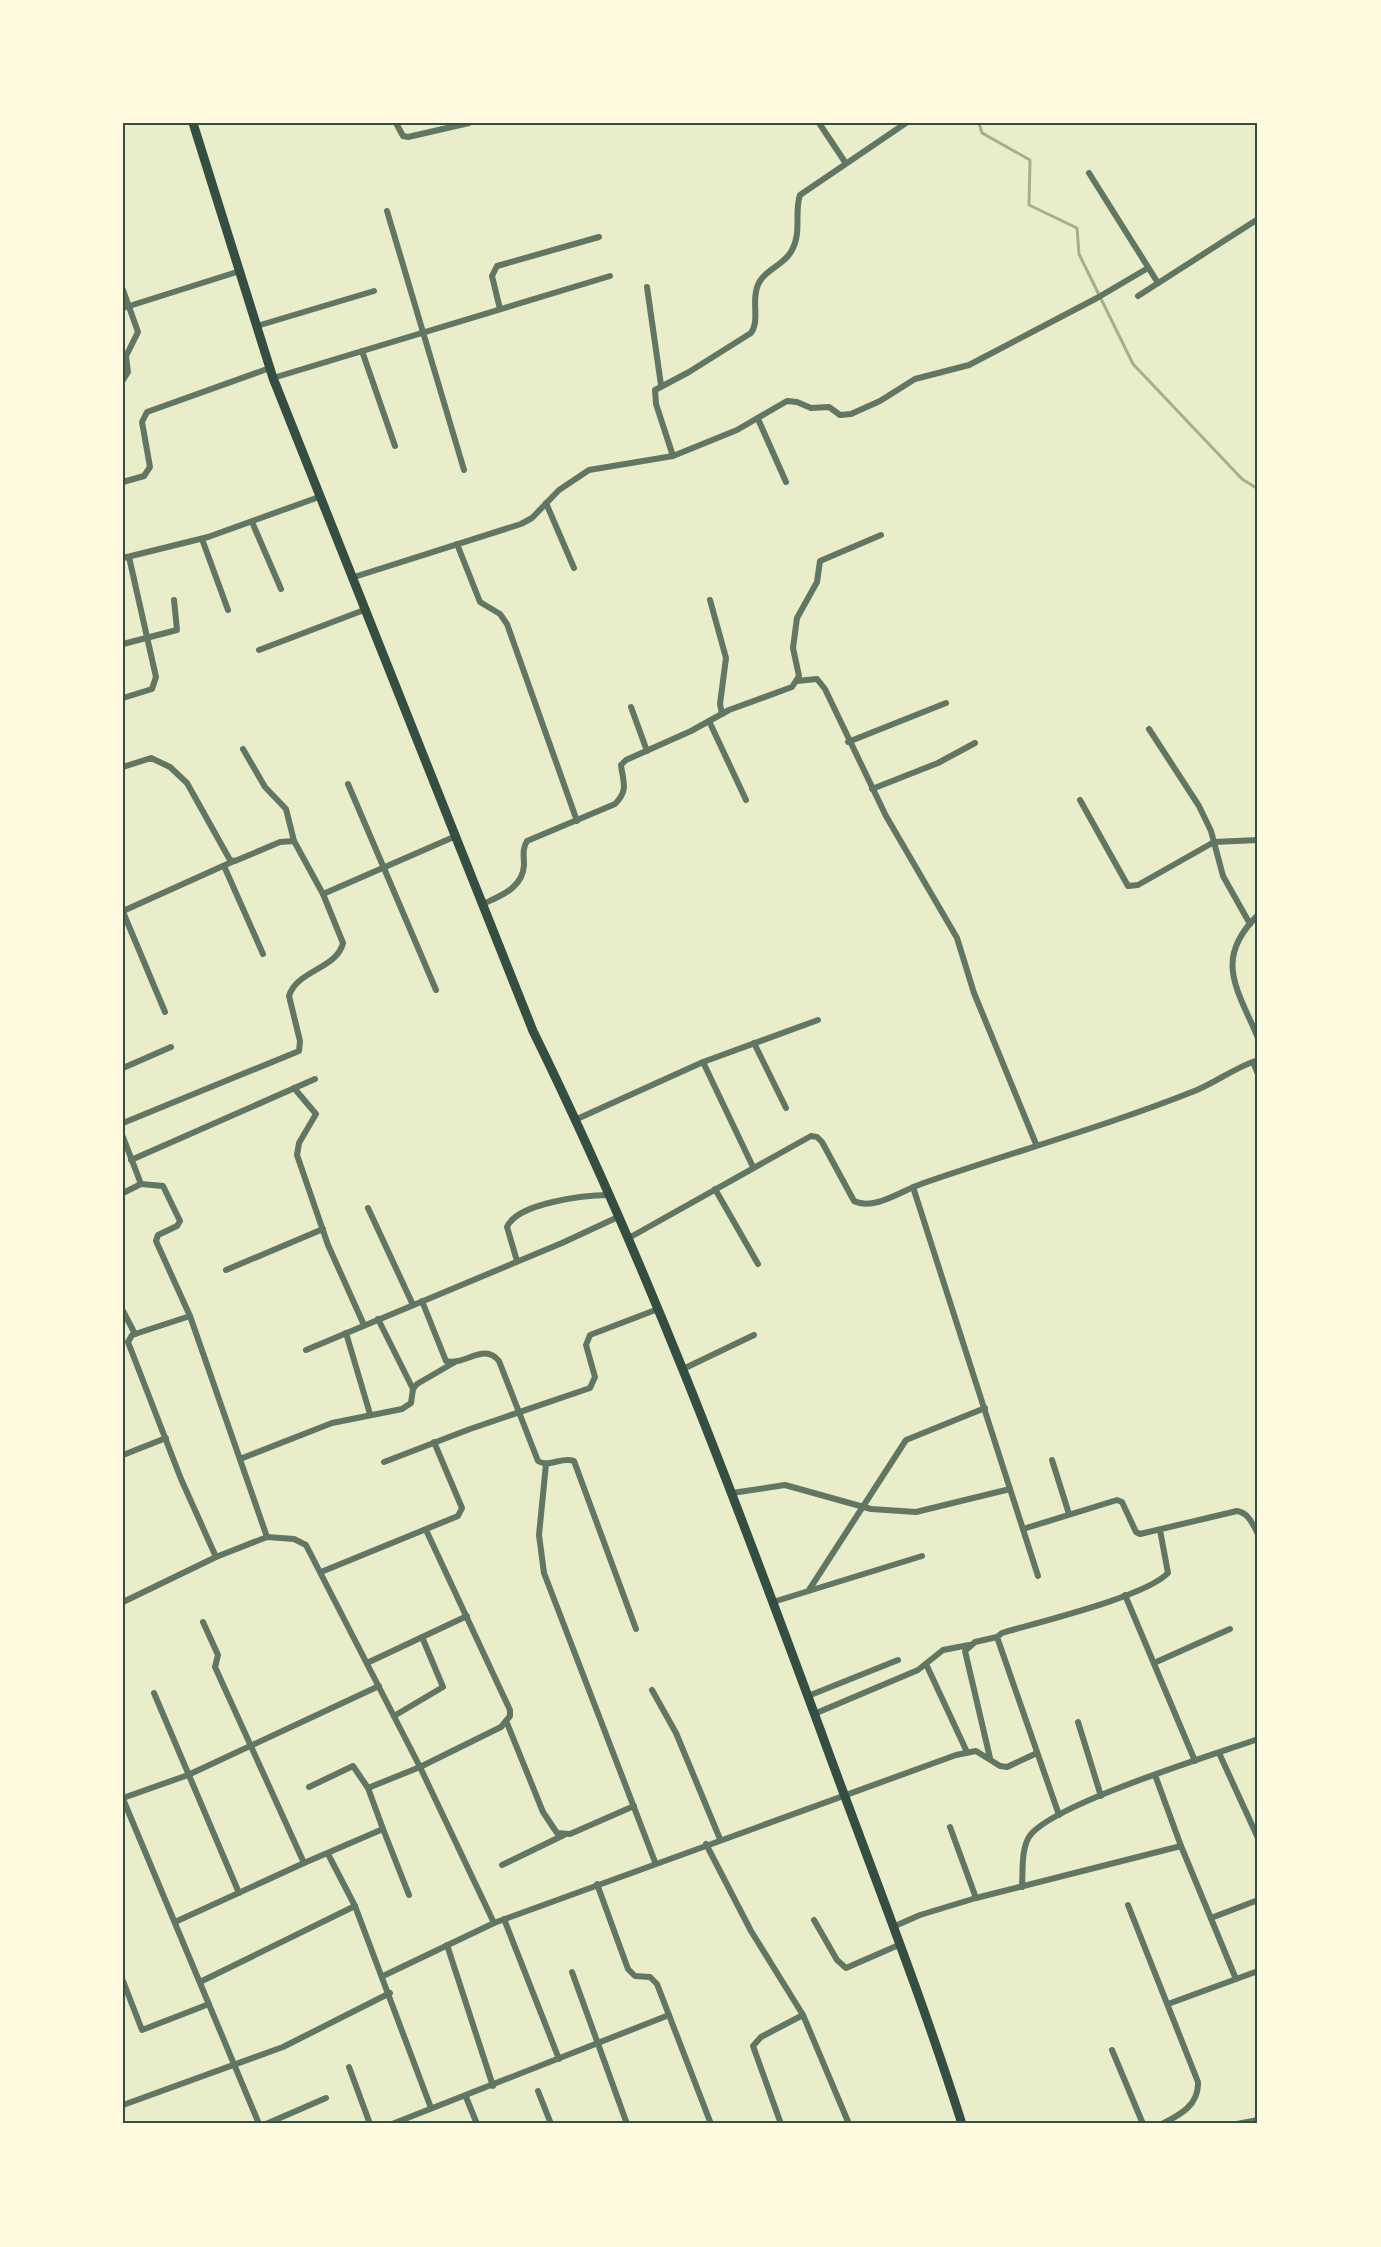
<svg xmlns="http://www.w3.org/2000/svg" width="1381" height="2247" font-family="Quicksand,sans-serif">
<style>
.lines{fill:none;stroke-linecap:round;stroke-linejoin:round}
.stream{stroke:#a3b18a;stroke-width:3}
.minor{stroke:#617663;stroke-width:6}
.primary{stroke:#344e41;stroke-width:9}
.neatline{fill:none;stroke:#344e41;stroke-width:2}
</style>
<rect width="100%" height="100%" fill="#e9edc9"/>
<g class="lines">
<path class="stream" d="M979,123L982,133L1030,160L1029,205L1077,228L1079,254L1133,364L1242,479L1258,489"/>
<g class="minor">
<path d="M396,123L403,136L408,137L469,123"/>
<path d="M819,123L845,162"/>
<path d="M1089,173L1158,283"/>
<path d="M387,211L464,470"/>
<path d="M647,287L661,385"/>
<path d="M123,290L138,332L126,356L128,372L123,380"/>
<path d="M1138,296L1258,219"/>
<path d="M123,308L240,271"/>
<path d="M500,309L492,276L497,266L599,237"/>
<path d="M257,326L374,291"/>
<path d="M362,351L395,446"/>
<path d="M273,378L610,276"/>
<path d="M758,419L786,482"/>
<path d="M673,456L656,404L655,390L689,372L751,333C759,322 753,305 756,292C759,270 784,267 792,250C802,232 794,212 800,195L906,123"/>
<path d="M123,482L144,476L150,467L142,422L147,412L270,368"/>
<path d="M546,503L574,568"/>
<path d="M252,522L281,589"/>
<path d="M202,539L228,610"/>
<path d="M457,544L480,602L500,614L507,624L577,821"/>
<path d="M123,558L208,537L319,497"/>
<path d="M351,578L521,524L532,518L559,490L589,470L673,456L737,430L787,401L797,402L811,408L829,407L840,415L851,414L880,401L915,379L969,365L1097,298L1148,268"/>
<path d="M710,600L726,658L720,704L722,714"/>
<path d="M123,644L177,630L174,600"/>
<path d="M259,650L364,610"/>
<path d="M797,681L817,679L825,689L886,816L957,938L974,993L1036,1144"/>
<path d="M123,698L152,689L156,677L129,557"/>
<path d="M631,707L647,751"/>
<path d="M709,721L746,800"/>
<path d="M1149,729L1199,806L1211,831L1223,876L1250,924"/>
<path d="M848,742L946,703"/>
<path d="M243,749L265,787L286,809L294,841"/>
<path d="M123,767L151,758L170,767L187,783L230,860L235,861L280,842L294,841L323,894L456,836"/>
<path d="M348,784L436,990"/>
<path d="M872,789L938,763L975,743"/>
<path d="M1080,800L1128,886L1138,885L1214,842L1258,840"/>
<path d="M224,866L263,954"/>
<path d="M483,904C500,896 523,888 524,865C524,856 522,849 527,841L615,804C629,790 623,782 621,765L626,760L691,731L729,710L792,687L799,676L793,648L797,618L817,582L820,561L881,535"/>
<path d="M123,911L234,861"/>
<path d="M123,912L165,1012"/>
<path d="M1258,915C1213,959 1237,988 1258,1038"/>
<path d="M754,1043L786,1108"/>
<path d="M703,1062L753,1167"/>
<path d="M1253,1062L1258,1074"/>
<path d="M123,1068L171,1047"/>
<path d="M294,1088L316,1114L299,1143L297,1155L328,1245L364,1325"/>
<path d="M577,1119L703,1062L818,1020"/>
<path d="M123,1123L299,1051L300,1041L289,996C297,970 337,969 343,943L323,894"/>
<path d="M123,1137L141,1184L163,1186L180,1221L177,1226L158,1235L156,1241L190,1316L267,1537"/>
<path d="M131,1160L315,1079"/>
<path d="M913,1187L1038,1576"/>
<path d="M715,1189L758,1264"/>
<path d="M123,1193L141,1184"/>
<path d="M368,1208L413,1305"/>
<path d="M627,1239L811,1136L817,1137L822,1142L854,1201C874,1211 901,1191 921,1184C1013,1152 1107,1126 1197,1090C1218,1081 1236,1067 1258,1060"/>
<path d="M517,1261L507,1227C517,1203 585,1195 609,1195"/>
<path d="M226,1270L323,1229"/>
<path d="M422,1301L446,1361C465,1366 484,1342 499,1361L538,1461C550,1468 562,1456 574,1461L636,1629"/>
<path d="M123,1311L135,1334"/>
<path d="M190,1316L132,1335L128,1342L181,1479L216,1557"/>
<path d="M378,1319L413,1389"/>
<path d="M346,1333L370,1414"/>
<path d="M306,1350L562,1243L618,1217"/>
<path d="M683,1369L754,1335"/>
<path d="M123,1455L166,1438"/>
<path d="M240,1459L332,1423L402,1409L411,1403L413,1389L417,1384L455,1362"/>
<path d="M1052,1460L1069,1514"/>
<path d="M384,1462L470,1429L590,1388L595,1377L586,1345L590,1335L658,1309"/>
<path d="M546,1464L539,1535L544,1573L655,1862"/>
<path d="M732,1493L785,1485L871,1509L916,1512L1010,1489"/>
<path d="M1023,1529L1117,1500L1122,1502L1136,1532L1140,1534L1237,1511C1249,1513 1253,1525 1258,1534"/>
<path d="M321,1572L458,1516L462,1508L434,1442"/>
<path d="M809,1590L906,1440L985,1408"/>
<path d="M1125,1595L1195,1761"/>
<path d="M123,1602L216,1557L267,1537L294,1539L306,1545L420,1767L494,1923L956,1755L976,1751L1000,1766L1007,1767L1037,1753"/>
<path d="M773,1602L922,1556"/>
<path d="M203,1622L218,1655L215,1667L304,1863L383,1829L368,1788L420,1767L501,1727L510,1716V1710L426,1530"/>
<path d="M367,1663L467,1616"/>
<path d="M1154,1663L1230,1629"/>
<path d="M926,1664L967,1752"/>
<path d="M652,1690L676,1733L720,1839"/>
<path d="M154,1693L239,1893"/>
<path d="M808,1696L898,1660"/>
<path d="M814,1714L918,1670L943,1650L969,1645"/>
<path d="M394,1716L443,1687L422,1637"/>
<path d="M1078,1722L1101,1796"/>
<path d="M507,1723L543,1812L557,1833L570,1834L634,1806"/>
<path d="M1219,1753L1258,1838"/>
<path d="M990,1758L965,1651L975,1642L997,1637"/>
<path d="M1155,1775L1181,1846"/>
<path d="M309,1787L353,1766L368,1788"/>
<path d="M123,1798L188,1775L379,1686"/>
<path d="M123,1799L259,2124"/>
<path d="M1059,1815L997,1637L1002,1633C1038,1622 1145,1597 1168,1573L1160,1530"/>
<path d="M950,1827L976,1898"/>
<path d="M383,1829L409,1895"/>
<path d="M706,1844L751,1931L803,2015L849,2124"/>
<path d="M328,1854L355,1906L431,2108"/>
<path d="M502,1865L564,1835"/>
<path d="M597,1884L628,1969L635,1976L650,1977L657,1984L711,2124"/>
<path d="M1022,1887C1023,1872 1021,1850 1029,1837C1049,1805 1216,1754 1258,1739"/>
<path d="M1128,1905L1198,2082C1199,2105 1180,2115 1162,2124"/>
<path d="M1211,1918L1258,1900"/>
<path d="M504,1919L559,2059"/>
<path d="M814,1920L837,1960L846,1968L901,1944"/>
<path d="M175,1922L304,1863"/>
<path d="M895,1926L920,1915L976,1898L1181,1846L1236,1979"/>
<path d="M447,1945L493,2086"/>
<path d="M572,1972L627,2124"/>
<path d="M383,1976L494,1923"/>
<path d="M123,1981L142,2030L209,2004"/>
<path d="M200,1982L355,1906"/>
<path d="M1168,2004L1258,1971"/>
<path d="M1112,2050L1143,2124"/>
<path d="M349,2067L370,2124"/>
<path d="M538,2091L551,2124"/>
<path d="M466,2097L477,2124"/>
<path d="M123,2105L283,2047L390,1993"/>
<path d="M266,2124L326,2098"/>
<path d="M392,2124L669,2015"/>
<path d="M781,2124L753,2046L761,2037L803,2015"/>
<path d="M1237,2124L1258,2120"/>
</g>
<path class="primary" d="M193,123L273,378L533,1031C644,1257 733,1493 820,1729C868,1861 920,1991 962,2124"/>
</g>
<rect width="1381" height="2247" fill="none" stroke="#fefae0" stroke-width="249"/>
<rect x="124" y="124" width="1132" height="1998" class="neatline"/>
</svg>
